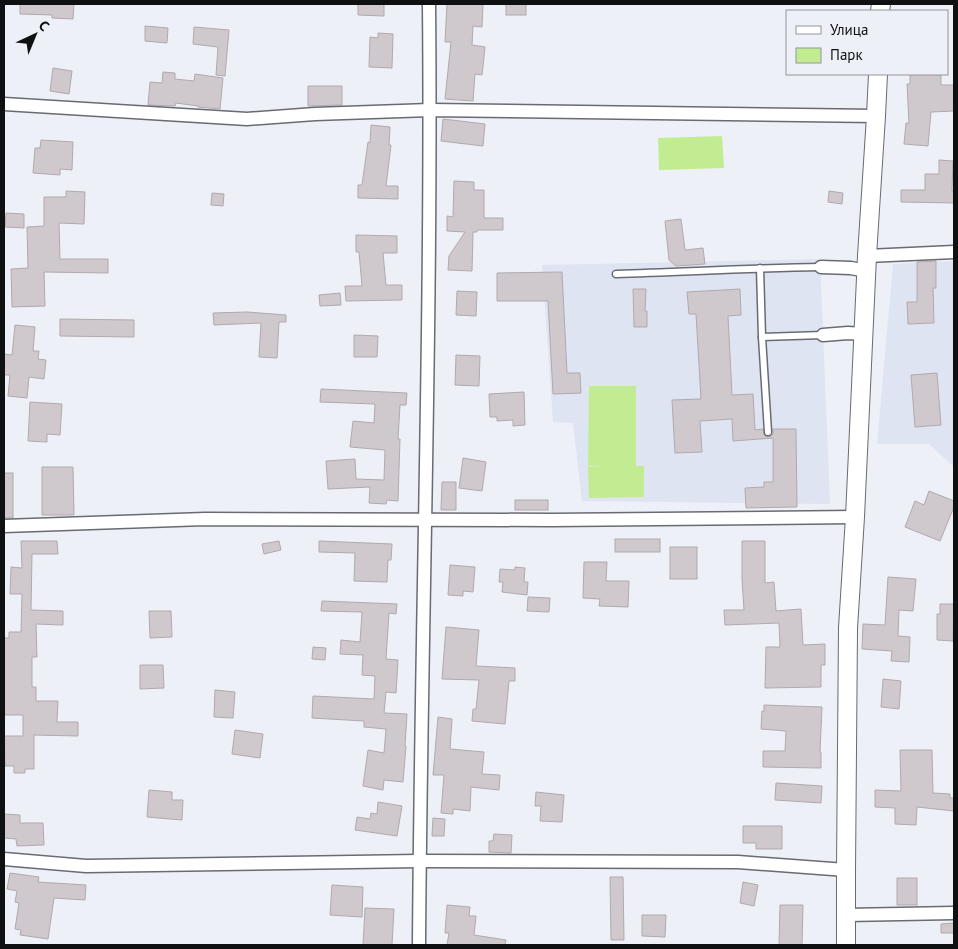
<svg xmlns="http://www.w3.org/2000/svg" width="958" height="949" font-family="'PT Sans',sans-serif">
<style>
.built{fill:#dfe4f3}
.green{fill:#c2ec91}
.building{fill:#cfc8cc;stroke:#b1a9ae}
.lines{fill:none;stroke-linecap:round;stroke-linejoin:round}
.lane-casing{stroke:#686b71;stroke-width:9}
.street-casing{stroke:#686b71;stroke-width:15}
.secondary-casing{stroke:#686b71;stroke-width:20}
.lane{stroke:#fff;stroke-width:6}
.street{stroke:#fff;stroke-width:12}
.secondary{stroke:#fff;stroke-width:18}
</style>
<rect width="100%" height="100%" fill="#edf0f7"/>
<g class="built">
<path d="M820,259L830,504L582,501L573,423L553,422L542,265Z"/>
<path d="M954,261V467L929,444H877L893,264Z"/>
</g>
<g class="green">
<path d="M722,136L724,168L659,170L658,138Z"/>
<path d="M589,386H636V466H644V497L589,498L588,467L601,466H588Z"/>
</g>
<g class="building">
<path d="M20,4H74L73,19L52,18V15L20,14Z"/>
<path d="M358,4H384V16L358,15Z"/>
<path d="M447,4H483L482,27L473,26L472,45L485,47L482,75L475,74L473,101L445,99L451,42H445Z"/>
<rect x="506" y="4" width="20" height="11"/>
<path d="M145,26L168,28L167,43L145,41Z"/>
<path d="M194,27L229,30L225,76L216,75L218,47L193,44Z"/>
<path d="M378,33L393,34L392,68L369,67L370,37L378,38Z"/>
<path d="M53,68L72,71L69,94L50,91Z"/>
<path d="M163,72L175,73V79L194,81L195,74L223,78L220,109L198,107V106L176,103L175,106L148,105L150,82L162,83Z"/>
<path d="M910,74H941V85H954V111L931,112L928,146L904,144L906,123H909L907,84H910Z"/>
<path d="M308,86H342V105L308,106Z"/>
<path d="M443,119L485,124L483,146L441,141Z"/>
<path d="M371,125L390,127L389,145H391L386,186H398V199L358,198V185H362L368,142L370,143Z"/>
<path d="M41,140L73,142L72,170L60,169V175L33,173L35,148H40Z"/>
<path d="M939,160L953,161L952,191H954V203L901,202V190H925V174H939Z"/>
<path d="M454,181L474,182V190H484V218H503V230H477V232H473L472,271L448,270L449,256L465,232L447,231V216L453,217Z"/>
<path d="M66,191L85,192L84,224L59,223L60,259H108V273L44,272L45,306L12,307L11,269L28,268L27,227L44,226V197H66Z"/>
<path d="M829,191L843,193L842,204L828,202Z"/>
<path d="M212,193L224,194L223,206L211,205Z"/>
<path d="M6,213L24,214V228L5,227Z"/>
<path d="M681,219L685,250L703,248L705,264L676,266L669,260L665,221Z"/>
<path d="M356,235L397,236V253H383L386,285H402V300L346,301L345,286H362L359,252H356Z"/>
<path d="M936,261V288H933L934,323L908,324L907,302H917V262Z"/>
<path d="M562,272L567,373H580L581,393L553,394L548,301H497V273Z"/>
<path d="M633,289H646L645,311H647V327H634Z"/>
<path d="M740,289L741,315L728,316L732,395L753,394L755,430L763,429L764,434L765,436L768,437L771,436L773,434V429H796L797,507L746,508L745,488L764,487V482H773V438L733,441L732,419L700,421L702,452L675,453L672,400L701,399L696,314H689L687,292Z"/>
<path d="M457,291L477,292L476,316L456,315Z"/>
<path d="M340,293L341,305L320,306L319,295Z"/>
<path d="M247,312L286,315V322H279L277,358L259,357L261,323L214,325L213,313Z"/>
<path d="M60,319L134,320V337L60,336Z"/>
<path d="M15,325L35,327L33,351H39L38,359L46,360L44,379L29,377L27,398L8,396L10,375H4V354L12,355Z"/>
<path d="M354,335L378,336L377,357H354Z"/>
<path d="M456,355L480,356L479,386L455,385Z"/>
<path d="M937,373L941,425L915,427L911,375Z"/>
<path d="M321,389L407,393L406,405H400L398,439H400L398,501L387,500L386,504L369,503L370,487L328,489L326,461L355,459L356,479L384,480L385,450L350,447L353,421L374,423L375,404L320,402Z"/>
<path d="M524,392L525,425L513,426V420L497,421V417H490L489,394Z"/>
<path d="M30,402L62,404L60,435L47,434V442L28,441Z"/>
<path d="M463,458L486,462L482,491L459,488Z"/>
<path d="M42,467H73L74,515H42Z"/>
<rect x="4" y="473" width="9" height="45"/>
<path d="M442,482H456V510H441Z"/>
<path d="M929,491L954,501V507L940,541L905,527L915,501L924,505Z"/>
<rect x="515" y="500" width="33" height="10"/>
<rect x="615" y="539" width="45" height="13"/>
<path d="M21,541H57L58,554H32L31,610L63,611V625L36,624L37,657H32V687H36V701H58L57,722H78V736L34,735V769H25V773H14V766H5L4,736H23V715H4V638H9V632H21L22,594H10L11,567L22,568Z"/>
<path d="M279,541L281,550L264,554L262,544Z"/>
<path d="M319,541L392,544L391,560H388L387,582L354,581L355,553L319,552Z"/>
<path d="M742,541H765V583L774,582L776,611L801,609L803,645L825,644V665H821V687L765,688L766,647H780L779,623L725,625L724,610H744L742,579Z"/>
<rect x="670" y="547" width="27" height="32"/>
<path d="M584,562H607L606,581H629L628,607L599,606L600,599L583,598Z"/>
<path d="M450,565L475,567L473,592L463,591V596L448,595Z"/>
<path d="M515,567L525,568L524,582H528L527,595L502,592L503,582H499L500,569L515,570Z"/>
<path d="M888,577L916,579L913,611L899,610L898,636L910,637L909,662L891,661L892,651L862,649L863,624L885,625Z"/>
<path d="M528,597L550,598L549,612L527,611Z"/>
<path d="M322,601L397,604L396,614L389,613L386,659L398,660L396,693L386,692L384,713L407,714L405,746H406L403,782L384,780L383,790L363,786L368,750L384,753L386,729L364,727V721L312,718L313,696L374,699L375,676L362,675L363,655L340,654L341,640L360,642L362,612L321,611Z"/>
<path d="M940,604H954L953,641L937,640V614H940Z"/>
<path d="M149,611H171L172,637L150,638Z"/>
<path d="M446,627L479,630L476,666L515,668V681H509L505,724L472,721L473,709H476L479,680L442,679Z"/>
<path d="M313,647L326,648L325,660L312,659Z"/>
<path d="M140,665H163L164,688L140,689Z"/>
<path d="M883,679L901,681L899,709L881,707Z"/>
<path d="M215,690L235,692L233,718L214,717Z"/>
<path d="M764,705L822,707L820,752H821V768L763,767V751H785L786,731L761,729L762,711H764Z"/>
<path d="M438,717L452,719L450,749L484,752L482,774L500,775L499,790L471,787L470,811L453,809V814L441,813L444,775H433Z"/>
<path d="M235,730L263,734L260,758L232,754Z"/>
<path d="M900,750H932L933,793L950,794V798H954V811L917,807L916,825L895,824V808L875,807V790L901,791Z"/>
<path d="M776,783L822,786L821,803L775,800Z"/>
<path d="M149,790L172,792V800H183L182,820L147,817Z"/>
<path d="M536,792L564,795L562,822L540,821L541,806H535Z"/>
<path d="M378,802L402,806L397,836L355,830L357,817L370,819L371,813L377,814Z"/>
<path d="M4,814L20,815V823H43L44,845L17,846L16,839L4,838Z"/>
<path d="M433,818L445,819L444,836H432Z"/>
<path d="M743,826H782V849H756V843H743Z"/>
<path d="M494,834L512,835L511,853L489,852V841H493Z"/>
<path d="M10,873L39,877L38,882L86,885L85,900L54,898L48,939L20,935L21,930L15,929L19,903L15,902L17,891L7,889Z"/>
<path d="M610,877H623L624,940H611Z"/>
<rect x="897" y="878" width="20" height="27"/>
<path d="M743,882L758,885L754,906L740,903Z"/>
<path d="M332,885L363,887L362,917L330,915Z"/>
<path d="M447,905L470,907L469,916H476L474,935L506,940L505,945H447L449,933H445Z"/>
<path d="M780,905H803L802,945H779Z"/>
<path d="M365,908L394,909L392,945H363Z"/>
<path d="M642,915H666L665,937L642,936Z"/>
<path d="M954,923V933H941V924Z"/>
</g>
<g class="lines">
<g class="lane-casing">
<g id="lane">
<path d="M760,268L762,337L768,432"/>
<path d="M616,274C684,272 752,268 821,267"/>
<path d="M762,337L823,335"/>
</g>
</g>
<g class="street-casing">
<g id="street">
<path d="M4,104L247,119L315,114L430,110L876,116"/>
<path d="M867,256L954,252"/>
<path d="M821,267L851,268L866,271"/>
<path d="M823,335L848,333L863,334"/>
<path d="M4,526L205,519L552,520L855,517"/>
<path d="M4,859L86,866L419,861L738,862L846,870"/>
<path d="M846,915L954,913"/>
<path d="M419,945C421,631 432,318 429,4"/>
</g>
</g>
<g class="secondary-casing">
<g id="secondary">
<path d="M880,11L881,4"/>
<path d="M846,945V870L848,628L855,517L867,256L876,116L878,74"/>
</g>
</g>
<use href="#lane" class="lane"/>
<use href="#street" class="street"/>
<use href="#secondary" class="secondary"/>
</g>
<rect width="958" height="949" fill="none" stroke="#0f1012" stroke-width="10"/>
<rect x="786" y="10" width="162" height="65" fill="#edf0f7" stroke="#94969b"/>
<rect x="796" y="26" width="25" height="8" fill="#ffffff" stroke="#94969b"/>
<text x="830" y="35" font-size="15" fill="#0f1012">Улица</text>
<rect x="796" y="48" width="25" height="15" fill="#c2ec91" stroke="#94969b"/>
<text x="830" y="60" font-size="15" fill="#0f1012">Парк</text>
<g transform="translate(35 35) rotate(44)" stroke="#edf0f7" stroke-width="4" paint-order="stroke">
<path d="M0-4L9 19L0 12L-9 19Z" fill="#0f1012"/>
<text y="-8" font-size="14" font-weight="bold" text-anchor="middle" fill="#0f1012">С</text>
</g>
</svg>
